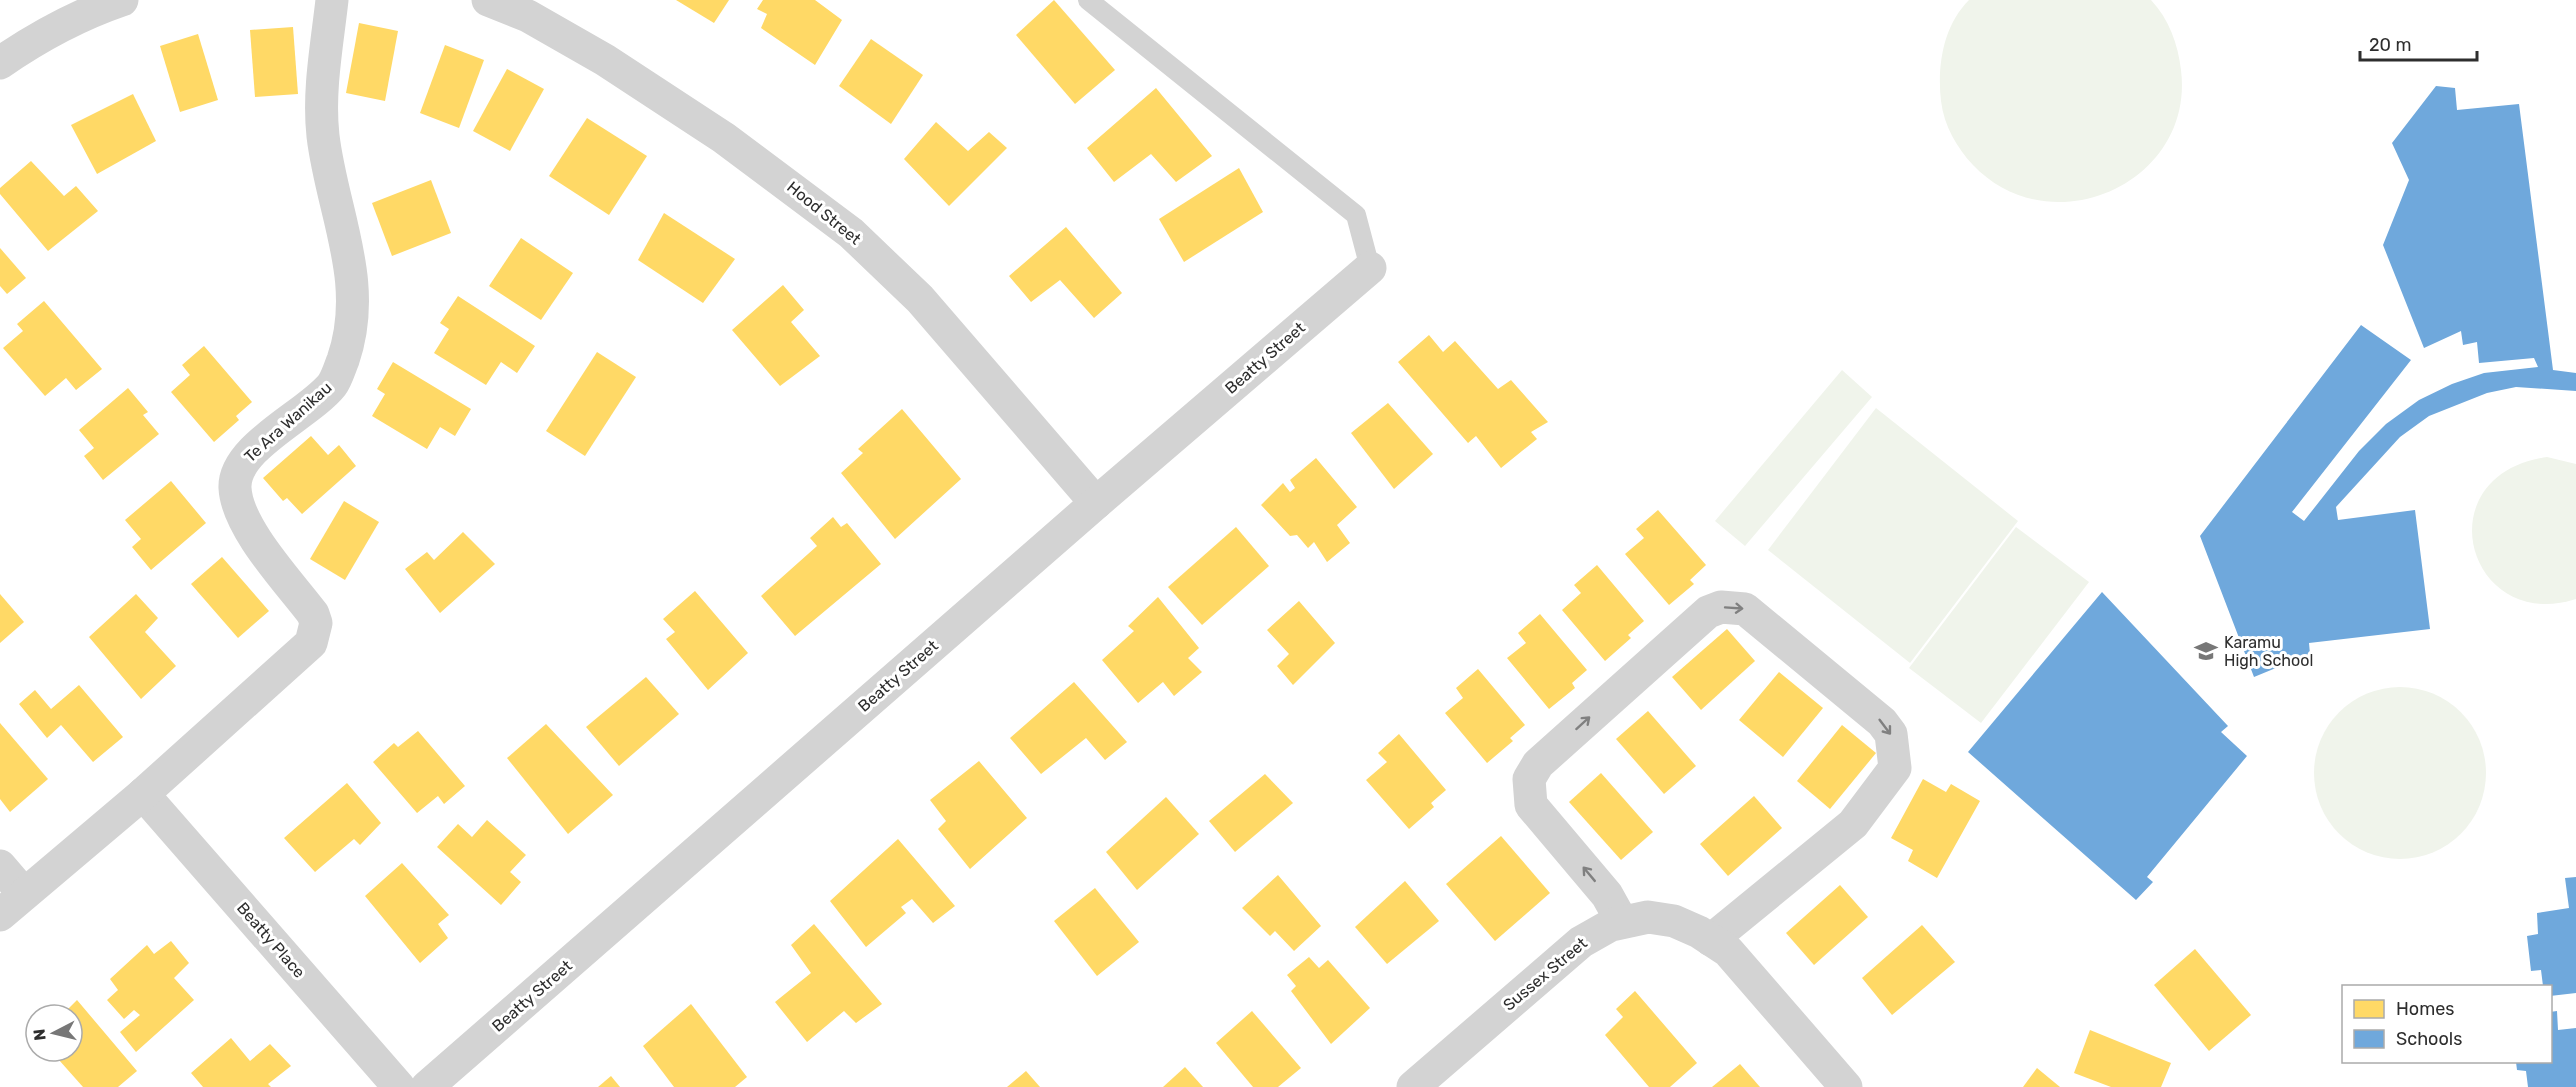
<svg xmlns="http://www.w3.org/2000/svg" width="2576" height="1087" font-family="Rubik,sans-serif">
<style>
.green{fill:#f0f4eb}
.homes{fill:#ffd966}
.schools{fill:#6fa8dc}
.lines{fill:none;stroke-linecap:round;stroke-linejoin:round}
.lane{stroke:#d3d3d3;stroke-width:20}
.street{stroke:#d3d3d3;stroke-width:33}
.oneway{stroke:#808080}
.labels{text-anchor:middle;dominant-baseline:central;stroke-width:6;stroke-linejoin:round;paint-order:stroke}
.street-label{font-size:16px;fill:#2e2e2e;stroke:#fff}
.poi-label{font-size:16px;fill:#2e2e2e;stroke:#fff;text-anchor:start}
</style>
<rect width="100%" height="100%" fill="#fff"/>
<g class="green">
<path d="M1969,0H2151C2169,19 2178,44 2181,70C2195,183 2051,247 1973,165C1957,148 1944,126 1941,101C1937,66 1943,26 1969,0Z"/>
<path d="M1842,370L1872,397L1745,546L1715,521Z"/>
<path d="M1876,408L2018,521L1910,663L1768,550Z"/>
<path d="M2547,457L2576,464V599C2467,634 2423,475 2547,457Z"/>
<path d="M2016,527L2089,582L1981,723L1909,668Z"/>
<circle cx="2400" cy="773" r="86"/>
</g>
<g class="homes">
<path d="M676,0H729L714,23Z"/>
<path d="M763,0H815L842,20L815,65L761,28L767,14L757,9Z"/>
<path d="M1054,0L1115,70L1075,104L1016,35Z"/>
<path d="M359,23L398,31L385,101L346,93Z"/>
<path d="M293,27L298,94L255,97L250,30Z"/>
<path d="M198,34L218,100L180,112L160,46Z"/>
<path d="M871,39L923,75L891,124L839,86Z"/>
<path d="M445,45L484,60L459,128L420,113Z"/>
<path d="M507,69L544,89L510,151L473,131Z"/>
<path d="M1156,88L1212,156L1176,182L1151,154L1114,182L1087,148Z"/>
<path d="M133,94L156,141L97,174L71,125Z"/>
<path d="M587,118L647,156L609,215L549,176Z"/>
<path d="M936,122L968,151L989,132L1007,148L949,206L904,159Z"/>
<path d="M31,161L64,196L76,186L98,211L48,251L0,194V188Z"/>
<path d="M1239,168L1263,212L1184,262L1159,219Z"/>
<path d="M431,180L451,233L392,256L372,203Z"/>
<path d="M664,213L735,259L703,303L638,260Z"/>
<path d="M1066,227L1122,293L1094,318L1060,280L1031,302L1009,276Z"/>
<path d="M521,238L573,273L541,320L489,286Z"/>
<path d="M0,248L26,278L7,294L0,286Z"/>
<path d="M783,285L804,310L791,322L820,356L780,386L732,330Z"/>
<path d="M458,296L535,346L517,373L501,362L486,385L434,353L449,329L440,323Z"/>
<path d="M44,301L102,369L76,390L66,378L45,396L3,348L23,331L17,324Z"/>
<path d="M1429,335L1443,352L1455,341L1498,389L1511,380L1548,422L1531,432L1537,439L1501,468L1476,436L1468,443L1398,362Z"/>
<path d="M204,346L252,402L236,416L239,420L214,442L171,392L190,375L182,365Z"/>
<path d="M597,352L636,377L585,456L546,431Z"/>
<path d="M393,362L471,409L455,436L440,427L427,449L372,416L385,394L377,389Z"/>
<path d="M128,388L148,412L143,415L159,434L103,480L84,456L94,448L79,430Z"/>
<path d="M1388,403L1433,454L1394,489L1351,433Z"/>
<path d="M902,409L961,479L895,539L841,473L863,453L858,449Z"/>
<path d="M311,436L328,455L339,445L356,466L302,514L287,498L283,501L263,478Z"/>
<path d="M1316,458L1357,507L1337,525L1350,543L1327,562L1314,542L1308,548L1297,535L1290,536L1261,505L1283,483L1290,492L1295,488L1290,480Z"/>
<path d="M171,481L206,523L151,570L132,547L141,539L125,520Z"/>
<path d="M344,501L379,522L345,580L310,559Z"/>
<path d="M1658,510L1706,565L1690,580L1694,584L1669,605L1625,554L1644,538L1636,529Z"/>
<path d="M833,517L841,527L847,523L881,564L795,636L761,596L817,546L810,538Z"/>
<path d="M1236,527L1269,566L1202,625L1168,587Z"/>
<path d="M463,532L495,564L440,613L405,569L427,552L434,560Z"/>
<path d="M222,557L269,611L238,638L191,584Z"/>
<path d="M1597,565L1644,621L1628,635L1631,638L1605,661L1562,610L1581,593L1574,585Z"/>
<path d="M695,591L748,653L708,690L666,639L675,632L663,619Z"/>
<path d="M0,594L24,622L0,643Z"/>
<path d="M136,594L158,618L145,632L176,666L141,699L89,637Z"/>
<path d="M1158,597L1199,648L1188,658L1202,672L1174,696L1163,682L1138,703L1102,660L1134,631L1128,626Z"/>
<path d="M1299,601L1335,643L1293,685L1277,666L1289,654L1267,630Z"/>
<path d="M1540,614L1587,670L1572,683L1575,688L1549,709L1507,658L1526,643L1518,633Z"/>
<path d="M1727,629L1755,661L1701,710L1672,677Z"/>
<path d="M1478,669L1525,725L1510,738L1513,741L1487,763L1445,713L1463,698L1456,688Z"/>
<path d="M1779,672L1823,708L1783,757L1739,720Z"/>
<path d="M646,677L679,714L619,766L586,727Z"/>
<path d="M1074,682L1127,742L1105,760L1086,738L1041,774L1010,738Z"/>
<path d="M79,685L123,737L93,762L61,725L47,738L19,704L35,690L51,709Z"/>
<path d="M1648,711L1696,766L1664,794L1616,739Z"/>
<path d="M0,723L48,779L10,812L0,799Z"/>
<path d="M546,724L613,795L568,834L507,758Z"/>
<path d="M1842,725L1876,753L1830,809L1797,781Z"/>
<path d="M418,731L465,786L444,804L438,796L417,813L373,762L394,743L398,747Z"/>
<path d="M1399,734L1446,790L1431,803L1434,807L1409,829L1366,780L1387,762L1378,753Z"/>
<path d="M979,761L1027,818L970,869L938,829L946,821L930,800Z"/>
<path d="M1601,773L1653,832L1621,860L1569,802Z"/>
<path d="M1265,774L1293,803L1235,852L1209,821Z"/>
<path d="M1923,779L1946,792L1951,784L1980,801L1937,878L1908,861L1913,850L1891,838Z"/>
<path d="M347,783L381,823L360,845L354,839L315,872L284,838Z"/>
<path d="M1754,796L1782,828L1728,876L1700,844Z"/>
<path d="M1166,797L1199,834L1137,890L1106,852Z"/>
<path d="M487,820L526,855L510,872L521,882L501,905L437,847L458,824L472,837Z"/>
<path d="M1501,836L1550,893L1495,941L1446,884Z"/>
<path d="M898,839L955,906L933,923L912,899L901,907L906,913L866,947L830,901Z"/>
<path d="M402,863L449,915L438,924L448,938L420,963L365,896Z"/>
<path d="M1278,875L1321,926L1294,951L1275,931L1270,936L1242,908Z"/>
<path d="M1405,881L1439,921L1387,964L1355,927Z"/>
<path d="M1840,885L1868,917L1814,965L1786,933Z"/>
<path d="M1095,888L1139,942L1097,976L1054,921Z"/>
<path d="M814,924L882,1004L856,1023L844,1011L807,1042L775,1002L811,973L791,945Z"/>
<path d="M1922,925L1955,962L1892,1015L1862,978Z"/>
<path d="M171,941L189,963L174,978L194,1000L136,1052L120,1032L140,1015L134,1010L124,1019L107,1000L118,990L110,979L147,945L154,954Z"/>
<path d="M2195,949L2251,1015L2209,1051L2154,985Z"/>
<path d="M1309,957L1319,968L1328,960L1370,1008L1331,1044L1291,991L1296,986L1287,975Z"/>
<path d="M1635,991L1697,1063L1670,1087H1649L1605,1035L1623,1017L1616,1009Z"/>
<path d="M77,1000L137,1071L118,1087H83L51,1051H72V1015H62Z"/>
<path d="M691,1004L747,1077L735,1087H674L643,1046Z"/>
<path d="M1252,1011L1301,1068L1278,1087H1253L1216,1043Z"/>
<path d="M2090,1030L2171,1063L2161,1087H2111L2074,1073Z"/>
<path d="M231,1038L250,1061L270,1044L291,1066L268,1084L271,1087H203L191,1073Z"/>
<path d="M1740,1064L1760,1087H1712Z"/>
<path d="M1185,1067L1203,1087H1163Z"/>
<path d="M2037,1068L2060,1087H2023Z"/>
<path d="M1026,1071L1040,1087H1007Z"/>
<path d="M611,1076L620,1087H598Z"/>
</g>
<g class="schools">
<path d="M2436,86L2455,88L2457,110L2519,104L2553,370L2576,373V391L2516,387L2487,393L2429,416L2400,437L2336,507L2338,520L2415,510L2430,629L2309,643L2310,654L2254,677L2200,536L2361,325L2411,360L2292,512L2304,521L2359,451L2386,424L2419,400L2452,384L2484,373L2538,367L2534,358L2479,363L2477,342L2463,345L2461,331L2424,348L2383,245L2409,180L2392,143Z"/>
<path d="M2102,592L2228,726L2221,732L2247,756L2147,877L2153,882L2136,900L1968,752Z"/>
<path d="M2576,877V993L2550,996V986H2543L2541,970L2531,971L2527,936L2538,934L2537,913L2569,908L2565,878Z"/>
<path d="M2557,1011L2558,1030L2576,1028V1087H2528L2526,1071L2517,1070L2516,1062H2550V1012Z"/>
</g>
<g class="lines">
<path class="lane" d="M1088,0L1356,215L1370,268"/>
<g class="street">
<path d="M488,0L528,16L605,60L724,138L851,233L920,299L1096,503"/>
<path d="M0,63C39,36 78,15 122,0"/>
<path d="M143,794L399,1087"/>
<path d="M0,866L24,894"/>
<path d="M0,915L143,794L311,643L316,623L313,614C289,582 237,528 235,488C233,447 308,415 332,385C337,378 340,367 343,360C370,282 332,212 323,136C318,91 327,45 332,0"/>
<path d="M1622,922L1607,895L1531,805L1529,779L1538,764L1708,612L1721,607L1745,609L1882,722L1891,734L1895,768L1853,824L1711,940"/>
<path d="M427,1087L1096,503L1370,268"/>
<path d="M1413,1087L1581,942L1611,925L1648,917L1674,921L1699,932L1728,951L1846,1087"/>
</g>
</g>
<defs><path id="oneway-shaft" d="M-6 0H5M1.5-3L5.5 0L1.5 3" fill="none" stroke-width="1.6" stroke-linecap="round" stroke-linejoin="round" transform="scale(1.5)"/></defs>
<g class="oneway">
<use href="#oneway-shaft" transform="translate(1734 608) rotate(4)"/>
<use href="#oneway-shaft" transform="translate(1583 723) rotate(-42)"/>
<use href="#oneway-shaft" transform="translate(1885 727) rotate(53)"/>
<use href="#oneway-shaft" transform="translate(1589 874) rotate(-130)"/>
</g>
<defs>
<g id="school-bare" transform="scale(1.8)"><path d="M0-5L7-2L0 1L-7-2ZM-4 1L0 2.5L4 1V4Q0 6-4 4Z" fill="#777" stroke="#fff" stroke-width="2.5" paint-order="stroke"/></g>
</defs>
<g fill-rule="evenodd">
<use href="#school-bare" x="2206" y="651"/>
</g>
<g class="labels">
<g class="street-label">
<text transform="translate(824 213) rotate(39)">Hood Street</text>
<text transform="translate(1265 358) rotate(-41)">Beatty Street</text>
<text transform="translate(288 422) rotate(-42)">Te Ara Wanikau</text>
<text transform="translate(898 676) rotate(-41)">Beatty Street</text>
<text transform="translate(271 940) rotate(49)">Beatty Place</text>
<text transform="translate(1545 974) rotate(-40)">Sussex Street</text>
<text transform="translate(532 996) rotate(-41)">Beatty Street</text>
</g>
<g class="poi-label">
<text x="2224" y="642">Karamu<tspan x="2224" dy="18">High School</tspan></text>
</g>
</g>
<rect x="2342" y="985" width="210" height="78" fill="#ffffff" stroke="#ababab" stroke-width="1.5"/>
<rect x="2354" y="1000" width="30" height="18" fill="#ffd966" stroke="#ababab" stroke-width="1.5"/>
<text x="2396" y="1015" font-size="18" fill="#2e2e2e">Homes</text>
<rect x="2354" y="1030" width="30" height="18" fill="#6fa8dc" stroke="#ababab" stroke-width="1.5"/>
<text x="2396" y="1045" font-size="18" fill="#2e2e2e">Schools</text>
<g transform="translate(54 1033) rotate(263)"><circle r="28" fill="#ffffff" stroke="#ababab" stroke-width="1.5"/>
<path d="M0-4.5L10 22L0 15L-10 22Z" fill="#777777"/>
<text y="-9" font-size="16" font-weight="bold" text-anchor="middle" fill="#2e2e2e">N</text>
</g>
<path d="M2360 51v9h117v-9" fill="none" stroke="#2e2e2e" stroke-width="3"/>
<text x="2369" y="51" font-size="18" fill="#2e2e2e" stroke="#ffffff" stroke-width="4.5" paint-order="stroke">20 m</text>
</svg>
